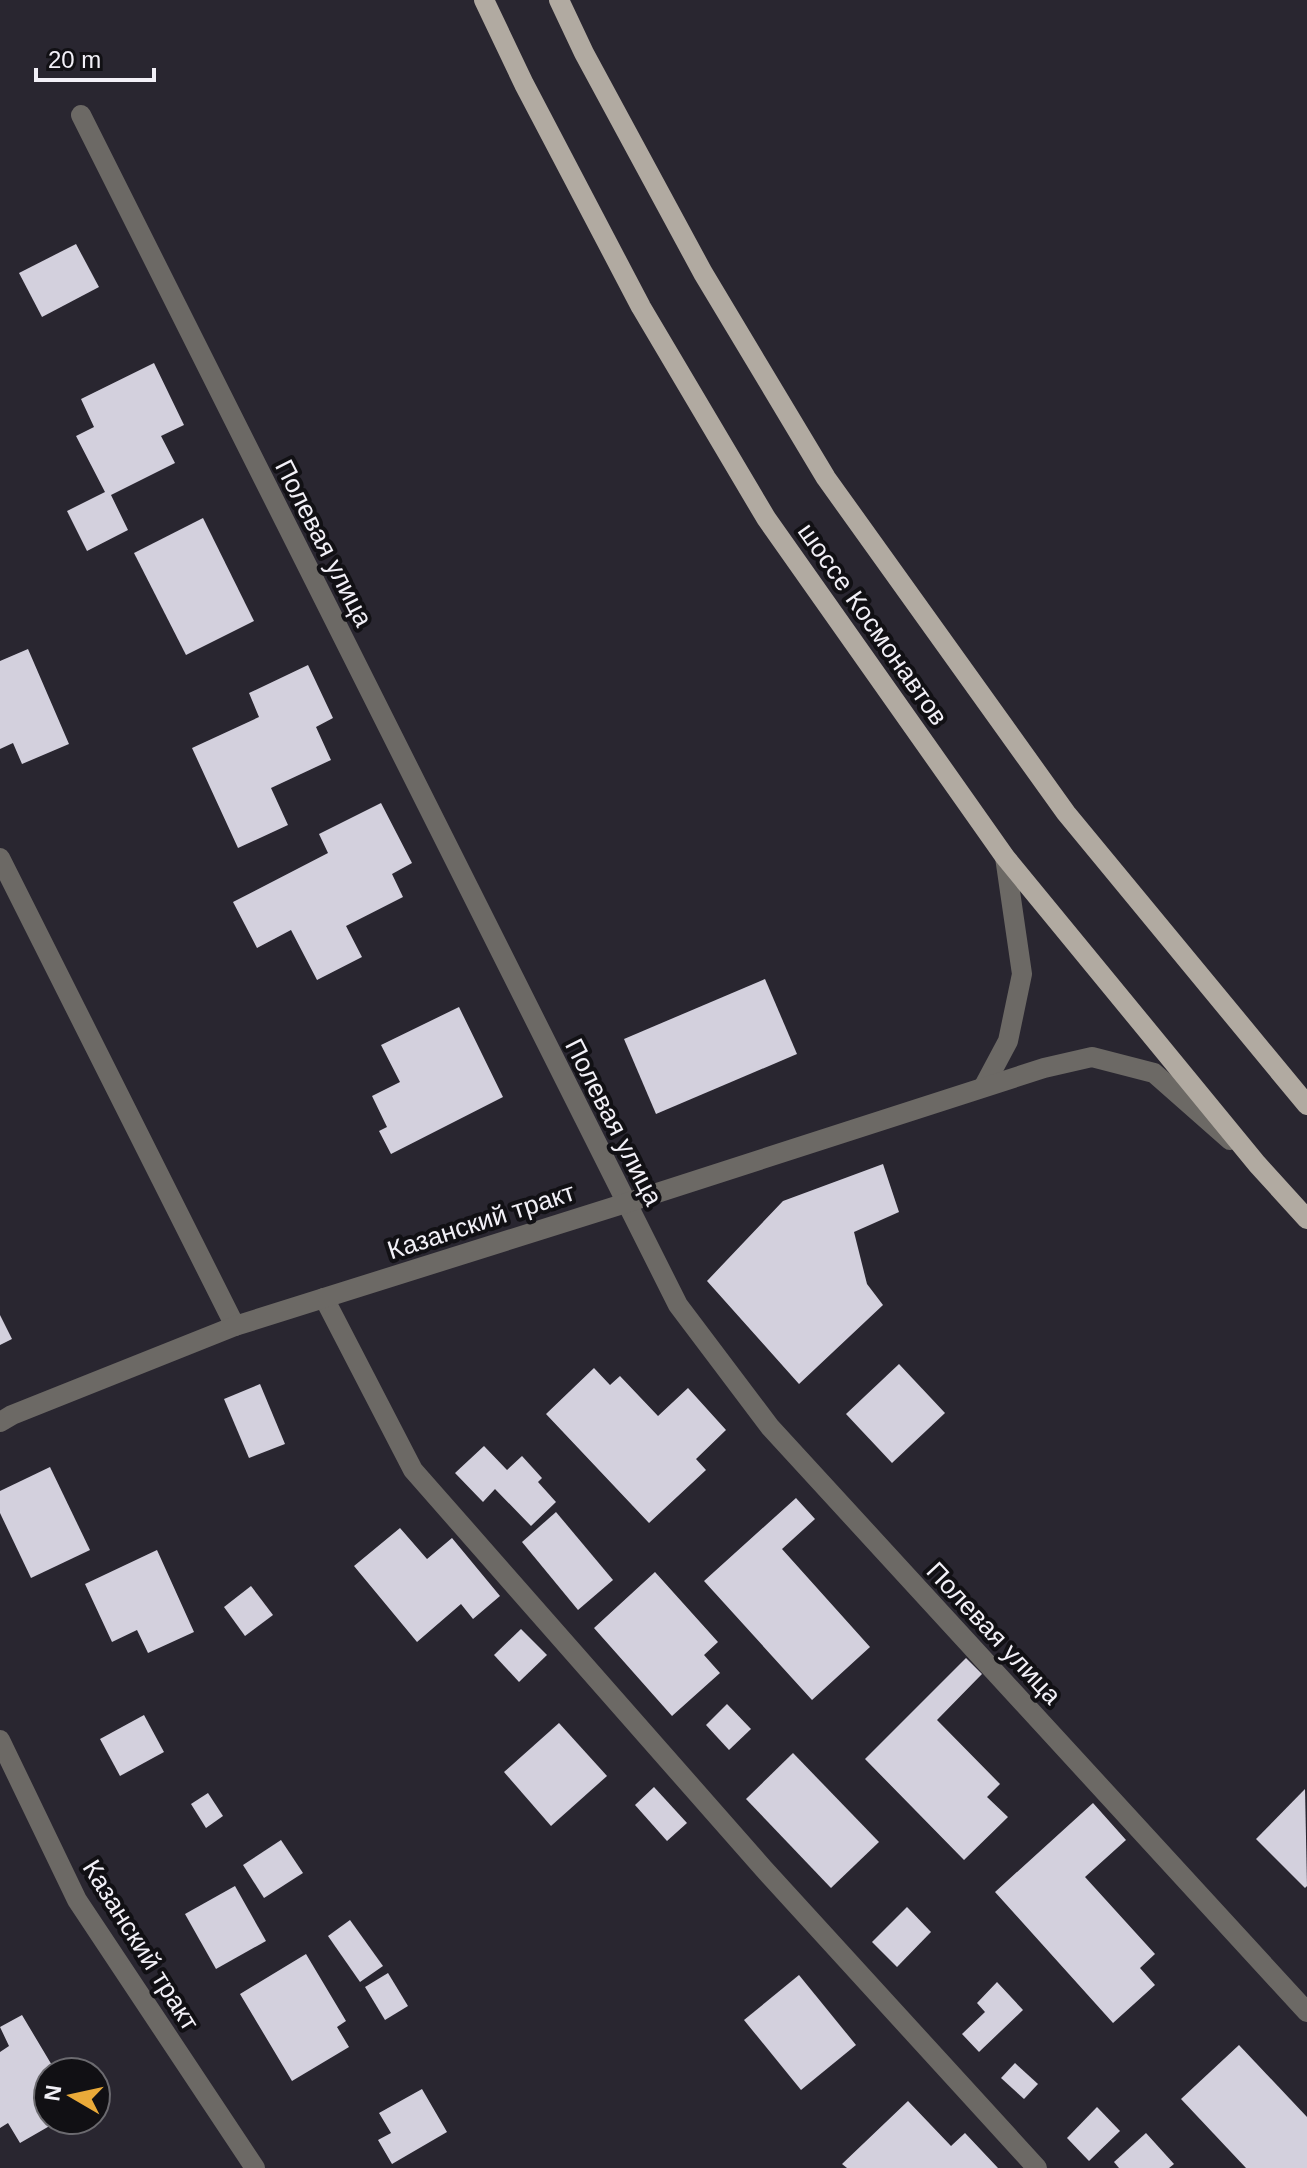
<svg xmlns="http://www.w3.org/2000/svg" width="1307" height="2168" font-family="Arial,sans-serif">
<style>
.building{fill:#d3d0dd}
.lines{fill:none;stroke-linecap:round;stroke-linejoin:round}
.minor{stroke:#6c6965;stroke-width:20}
.tertiary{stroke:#6c6965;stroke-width:20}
.primary{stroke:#b1aaa1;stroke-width:20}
.labels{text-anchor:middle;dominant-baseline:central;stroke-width:8;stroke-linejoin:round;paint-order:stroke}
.street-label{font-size:26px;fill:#f2f0f7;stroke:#111014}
</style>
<rect width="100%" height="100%" fill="#292630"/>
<g class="building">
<path d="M76,244L99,287L42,317L19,273Z"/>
<path d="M154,363L184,425L161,436L175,463L111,495L128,530L87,551L67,511L105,492L76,436L94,427L81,399Z"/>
<path d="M203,518L254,621L186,655L134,553Z"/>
<path d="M28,649L69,744L22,764L13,743L0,749V661Z"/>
<path d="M308,665L333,718L316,727L331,760L271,788L288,825L238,848L192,748L259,717L249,693Z"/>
<path d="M381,803L412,863L392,874L403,897L346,926L362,957L317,980L291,930L257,948L233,902L328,853L319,834Z"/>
<path d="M765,979L797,1054L656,1114L624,1039Z"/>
<path d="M459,1007L503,1097L391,1154L379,1131L387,1127L372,1096L400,1082L381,1045Z"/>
<path d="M883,1164L899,1212L854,1232L867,1284L883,1305L799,1384L707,1281L783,1201Z"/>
<path d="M0,1315L12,1339L0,1345Z"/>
<path d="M899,1364L945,1413L892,1463L846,1414Z"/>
<path d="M594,1368L610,1385L620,1376L658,1416L688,1388L726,1430L696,1459L706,1470L649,1523L546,1414Z"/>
<path d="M260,1384L285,1444L249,1458L224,1399Z"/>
<path d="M484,1446L507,1470L522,1456L542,1478L538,1482L556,1502L531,1526L495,1489L483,1502L455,1473Z"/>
<path d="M50,1467L90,1550L31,1578L0,1513V1491Z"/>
<path d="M796,1498L815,1519L782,1549L870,1647L812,1700L704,1581Z"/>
<path d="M556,1512L613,1580L578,1610L522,1542Z"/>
<path d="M400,1528L427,1559L452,1538L500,1596L473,1619L461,1604L417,1642L354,1566Z"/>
<path d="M157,1550L194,1632L148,1653L137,1630L112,1642L85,1584Z"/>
<path d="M655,1572L718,1642L704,1655L720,1673L672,1716L594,1628Z"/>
<path d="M251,1586L273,1615L245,1636L224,1607Z"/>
<path d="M521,1629L547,1655L519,1682L494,1655Z"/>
<path d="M966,1658L982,1674L937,1720L1000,1784L987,1797L1008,1817L964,1860L865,1759Z"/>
<path d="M727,1704L751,1729L729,1750L706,1725Z"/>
<path d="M144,1715L164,1752L120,1776L100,1739Z"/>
<path d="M559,1723L607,1776L551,1826L504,1772Z"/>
<path d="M793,1753L879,1842L831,1888L746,1799Z"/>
<path d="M654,1787L687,1823L667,1841L635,1805Z"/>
<path d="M1305,1789L1307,1886L1305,1888L1256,1839Z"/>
<path d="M208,1793L223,1816L206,1828L191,1804Z"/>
<path d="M1093,1803L1126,1840L1085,1877L1155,1954L1140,1968L1155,1985L1113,2023L995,1892Z"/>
<path d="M281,1840L303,1873L264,1898L243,1865Z"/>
<path d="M235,1886L266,1941L216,1969L185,1914Z"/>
<path d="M907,1907L931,1932L897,1967L872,1942Z"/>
<path d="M350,1920L383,1966L360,1982L328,1936Z"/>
<path d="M306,1954L346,2021L337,2027L349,2047L292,2081L240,1994Z"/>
<path d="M388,1973L408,2006L385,2020L365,1987Z"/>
<path d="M799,1975L856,2045L801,2090L744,2020Z"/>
<path d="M997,1982L1023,2010L979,2052L962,2034L985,2012L977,2003Z"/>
<path d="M22,2015L56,2072H48V2120H60L20,2143L8,2123L0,2128V2052L9,2046L0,2027Z"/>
<path d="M1239,2045L1307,2117V2168H1246L1181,2099Z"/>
<path d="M1015,2063L1038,2084L1024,2099L1001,2078Z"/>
<path d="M422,2089L447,2132L392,2164L378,2140L391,2133L379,2113Z"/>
<path d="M908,2101L951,2146L965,2133L998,2168H847L842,2164Z"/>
<path d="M1097,2107L1120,2131L1089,2161L1067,2138Z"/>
<path d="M1146,2133L1174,2164L1169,2168H1119L1114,2162Z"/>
</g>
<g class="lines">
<g class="minor">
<path d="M81,115L678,1305L770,1427L1307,2012"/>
<path d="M0,858L235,1326"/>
<path d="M324,1298L413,1470L763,1868L1037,2168"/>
</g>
<g class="tertiary">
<path d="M984,1086L1008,1041L1022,974L1005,857"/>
<path d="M0,1422L12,1415L235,1326L626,1203L1044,1068L1092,1057L1154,1073L1230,1140"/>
<path d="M0,1740L77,1900L255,2168"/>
</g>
<g class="primary">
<path d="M484,0L524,84L641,307L766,518L1005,857L1257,1164L1307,1219"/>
<path d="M559,0L584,53L703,273L826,478L1066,813L1307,1105"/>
</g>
</g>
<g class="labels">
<g class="street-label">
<text transform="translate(324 543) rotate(63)">Полевая улица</text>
<text transform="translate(873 624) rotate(55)">шоссе Космонавтов</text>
<text transform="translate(614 1122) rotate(63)">Полевая улица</text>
<text transform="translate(481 1221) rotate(-18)">Казанский тракт</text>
<text transform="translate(994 1633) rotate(47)">Полевая улица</text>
<text transform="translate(141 1945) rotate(58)">Казанский тракт</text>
</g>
</g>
<g transform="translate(72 2096) rotate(279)"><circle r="38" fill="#111014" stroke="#6b6a6f" stroke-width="2"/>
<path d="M0-6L14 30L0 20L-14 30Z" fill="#eaaa39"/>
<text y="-12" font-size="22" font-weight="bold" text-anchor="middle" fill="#f2f0f7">N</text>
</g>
<path d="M36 68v12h118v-12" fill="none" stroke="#f2f0f7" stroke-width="4"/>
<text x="48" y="68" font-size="24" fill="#f2f0f7" stroke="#111014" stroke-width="6" paint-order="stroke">20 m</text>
</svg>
